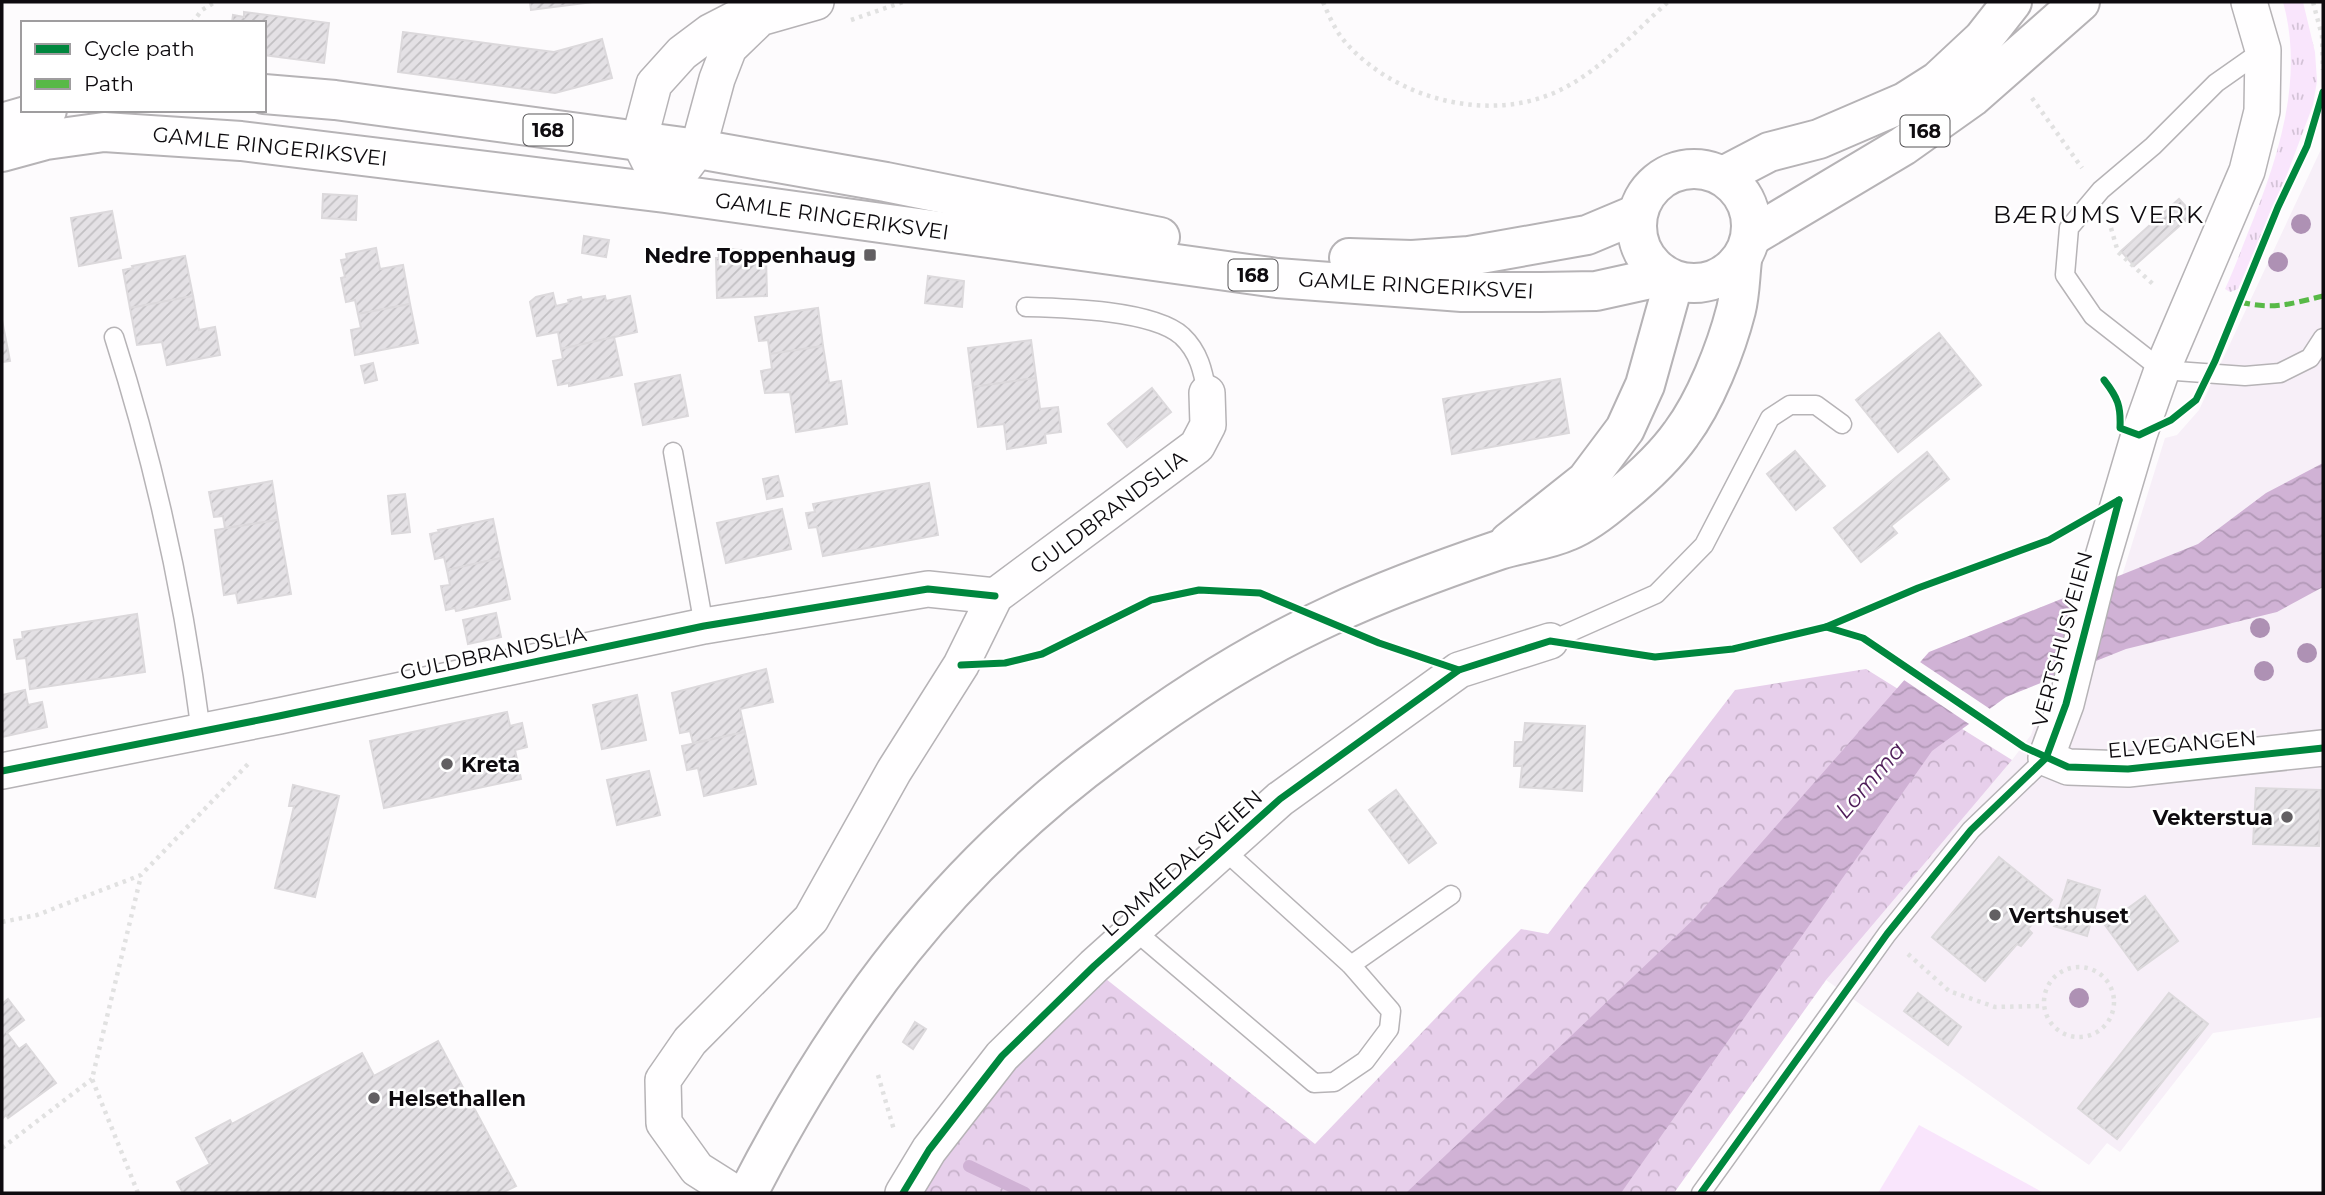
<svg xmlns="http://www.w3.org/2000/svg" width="2325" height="1195" font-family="Montserrat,sans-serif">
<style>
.built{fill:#f7eff8}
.grass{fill:url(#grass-tufts)}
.forest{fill:url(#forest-crowns)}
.park{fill:#f9e5fc}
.water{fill:url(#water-waves)}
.pier{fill:#fdfbfd}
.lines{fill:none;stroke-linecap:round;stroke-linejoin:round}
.stream{stroke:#d0b2d5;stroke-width:12}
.building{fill:url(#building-hatch);stroke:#dcd9dc;stroke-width:2}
.lane-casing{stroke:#b6b3b6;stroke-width:21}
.street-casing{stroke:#b6b3b6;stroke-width:38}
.secondary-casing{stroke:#b6b3b6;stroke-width:42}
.primary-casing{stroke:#b6b3b6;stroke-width:42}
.path{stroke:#e1e1e1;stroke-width:4.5;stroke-dasharray:3.5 5;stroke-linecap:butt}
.lane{stroke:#fffeff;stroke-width:18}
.street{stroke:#fffeff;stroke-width:35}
.secondary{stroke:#fffeff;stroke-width:38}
.primary{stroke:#fffeff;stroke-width:38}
.quiet{stroke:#58b947;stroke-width:5;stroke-dasharray:10 5;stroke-linecap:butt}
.cycleway-casing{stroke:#fff;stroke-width:11}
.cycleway{stroke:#00873e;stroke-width:7}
.tree{fill:#ae91b4}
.poi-dot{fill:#625f62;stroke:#fff;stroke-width:2.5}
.labels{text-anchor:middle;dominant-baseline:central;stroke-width:5;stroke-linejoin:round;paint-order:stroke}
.shield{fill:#fff;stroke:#565457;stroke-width:2}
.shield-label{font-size:19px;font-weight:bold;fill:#0e0b0f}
.street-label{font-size:21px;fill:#0e0b0f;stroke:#fff}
.poi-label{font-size:21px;font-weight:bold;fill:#0e0b0f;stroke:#fff;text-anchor:start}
.water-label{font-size:23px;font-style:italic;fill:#4e1c58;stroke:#fff}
.quarter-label{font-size:24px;letter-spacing:2px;fill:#0e0b0f;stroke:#fff}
</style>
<defs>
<pattern id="grass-tufts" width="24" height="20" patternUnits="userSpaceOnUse" patternTransform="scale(1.75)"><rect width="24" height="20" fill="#f9e5fc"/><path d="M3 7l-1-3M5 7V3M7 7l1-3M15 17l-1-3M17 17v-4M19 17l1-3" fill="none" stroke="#d4c3d7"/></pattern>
<pattern id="forest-crowns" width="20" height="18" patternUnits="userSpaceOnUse" patternTransform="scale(1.75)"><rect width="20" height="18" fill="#e7cfeb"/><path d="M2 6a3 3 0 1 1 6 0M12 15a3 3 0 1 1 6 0" fill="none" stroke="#c5b0c8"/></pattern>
<pattern id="water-waves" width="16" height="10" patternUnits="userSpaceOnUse" patternTransform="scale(1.75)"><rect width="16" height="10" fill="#d0b2d5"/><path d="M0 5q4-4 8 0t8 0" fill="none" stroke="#b198b6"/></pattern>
<pattern id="building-hatch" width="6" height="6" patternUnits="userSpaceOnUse" patternTransform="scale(1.75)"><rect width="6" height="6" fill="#e4e1e5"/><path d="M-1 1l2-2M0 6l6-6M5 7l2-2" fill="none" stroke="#c2c0c3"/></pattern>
</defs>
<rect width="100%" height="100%" fill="#fdfbfd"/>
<path class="built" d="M2323,145V1017L2213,1033L2120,1152L2107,1143L2089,1165L1826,980L2012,760L2031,735L2037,718L2079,714L2165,438L2177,435L2199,410Z"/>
<path class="grass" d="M2283,2H2303L2315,52L2317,81L2313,105L2288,172L2238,289L2230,292L2225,289C2233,272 2240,253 2247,235C2277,162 2305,80 2283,2Z"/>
<path class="forest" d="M1866,669L2012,760L1826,980L1674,1193H918L1014,1069L1106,979L1315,1144L1521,929L1548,934L1735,690Z"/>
<path class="park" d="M1919,1125L2044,1193H1878Z"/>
<path class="water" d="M2323,463V587L2277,612L2126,649L2006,697L1932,751L1621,1193H1406L1696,917L1929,652L2198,544L2266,493Z"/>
<path class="pier" d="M1917,660L1993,711L1972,726L1901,678Z"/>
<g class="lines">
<path class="stream" d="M969,1166L1025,1193"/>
</g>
<g class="building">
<path d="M530,2H593L531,10Z"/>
<path d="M244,12L329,23L324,63L264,55V23H232L233,15L244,17Z"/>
<path d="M403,32L554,52L602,39L612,78L555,93L398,72Z"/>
<path d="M323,194L357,196L356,220L322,218Z"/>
<path d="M2179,199L2193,214L2134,266L2121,251Z"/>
<path d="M112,211L121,258L79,266L71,218Z"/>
<path d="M584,236L609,240L606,257L582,253Z"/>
<path d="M718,247L747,251V257L766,256L767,296L717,298L716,258H719Z"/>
<path d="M376,248L380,269L403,265L410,304L358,314L355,300L346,302L341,278L345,277L341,260L347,259L346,254Z"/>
<path d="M185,256L193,296L130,308L123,270L133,268L132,266Z"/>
<path d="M928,276L964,281L962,307L925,303Z"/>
<path d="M553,293L556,306L569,303L568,300L581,297L582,300L605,296L606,301L630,296L637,332L561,349L558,332L537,336L530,302L536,297Z"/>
<path d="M193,296L199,330L215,327L220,355L167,365L162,342L137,345L130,308Z"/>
<path d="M410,304L418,343L355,355L351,330L361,328L358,314Z"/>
<path d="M818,308L823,346L770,354L768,340L759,341L755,317Z"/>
<path d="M2,320L10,361L2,362Z"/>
<path d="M1939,333L1981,385L1898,452L1856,400Z"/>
<path d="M614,337L622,375L569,386V383L558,385L553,361L563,359L561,349Z"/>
<path d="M1031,340L1036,378L973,387L968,348Z"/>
<path d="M823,346L829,383L841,381L847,424L796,432L790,392L765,393L761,371L772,369L770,354Z"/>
<path d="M373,363L377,380L365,383L361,366Z"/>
<path d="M680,375L688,416L643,425L635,384Z"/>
<path d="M1036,378L1040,409L1058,407L1061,432L1045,434L1046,443L1007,449L1004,424L978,427L973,387Z"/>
<path d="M1560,379L1569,433L1452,454L1443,399Z"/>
<path d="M1152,388L1171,412L1127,447L1108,424Z"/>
<path d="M1795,451L1825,486L1796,510L1767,474Z"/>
<path d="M1927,452L1949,479L1891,526L1897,533L1861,562L1834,528Z"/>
<path d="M778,476L783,496L767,499L763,479Z"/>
<path d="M272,481L278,520L225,528L223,516L214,517L209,492Z"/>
<path d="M929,483L938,535L823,556L817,527L809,528L806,513L815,512L813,504Z"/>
<path d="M405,494L410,532L392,534L388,496Z"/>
<path d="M782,509L791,549L726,563L717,523Z"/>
<path d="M493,519L501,558L447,570L444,557L435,559L430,534L439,532L438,530Z"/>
<path d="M278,520L291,594L238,603L236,593L224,595L215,530Z"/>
<path d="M501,558L510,599L456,611L455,608L446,610L441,586L450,585L447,570Z"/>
<path d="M496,613L501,637L468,644L463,620Z"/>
<path d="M137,614L145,672L30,689L26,658L17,659L14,640L23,639L22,632Z"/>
<path d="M766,669L773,702L740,709L745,732L693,743L690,731L680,733L672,693Z"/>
<path d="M25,690L28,705L42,702L47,727L2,737V695Z"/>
<path d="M637,695L646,740L602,749L593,705Z"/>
<path d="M507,712L510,726L522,723L527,747L515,750L521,779L384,808L370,741Z"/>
<path d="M1525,723L1585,726L1582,791L1520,787L1522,766H1514L1515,742H1523Z"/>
<path d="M745,732L756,784L704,796L698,768L687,770L682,746Z"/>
<path d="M649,771L660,815L617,825L607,780Z"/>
<path d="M293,785L339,796L315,897L275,888L294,806H289Z"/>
<path d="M2256,788L2321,790L2319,846L2253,844Z"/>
<path d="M1396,790L1436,843L1409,863L1369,810Z"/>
<path d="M1999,857L2052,900L2028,929L2032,933L2021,946L2017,944L1985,981L1932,937Z"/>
<path d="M2068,880L2100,890L2087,936L2054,926Z"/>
<path d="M2145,896L2178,941L2138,970L2105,925Z"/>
<path d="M1918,993L1961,1027L1948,1045L1904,1011Z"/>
<path d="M2169,993L2208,1024L2117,1139L2078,1108Z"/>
<path d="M8,999L24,1020L7,1033L19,1049L26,1044L56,1083L8,1118L6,1115L2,1119V1004Z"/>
<path d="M915,1022L926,1029L913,1049L903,1042Z"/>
<path d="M438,1041L516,1186L502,1193H183L177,1182L210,1164L196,1138L230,1120L232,1124L362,1053L374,1076Z"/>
</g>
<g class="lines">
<g class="lane-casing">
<g id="lane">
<path d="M2263,50L2216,83L2153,146L2101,190L2069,228L2065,275L2093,316L2162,370L2245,376L2280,373L2310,358L2323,338"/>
<path d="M1026,307C1064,308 1153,310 1182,336C1199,352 1203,371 1207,393"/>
<path d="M114,337C155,465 184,598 201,732"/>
<path d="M673,452L704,626"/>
<path d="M1550,641L1656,594L1704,545L1770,418L1790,405H1816L1842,424"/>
<path d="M1134,930L1314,1083L1334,1082L1365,1061L1389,1029L1391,1011L1351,965L1223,849"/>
<path d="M1351,965L1451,895"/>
<path d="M1701,1193L1887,934L1971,830L2046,758"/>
</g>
</g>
<g class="street-casing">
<g id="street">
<path d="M2249,2L2263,50L2262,111L2247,171L2162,370L2139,435L2100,567L2066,704L2046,758L2068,767L2128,769L2323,748"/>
<path d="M760,18L729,48L717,79L698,149L665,193L639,141L654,84L682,53L710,32L741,16L760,18L816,2"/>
<path d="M2,771L279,716L704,626L928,589L995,596"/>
<path d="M735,1193L697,1169L664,1123L663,1080L690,1041L811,919L894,771L961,665L995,596L1197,446L1208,425L1207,393"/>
<path d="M903,1193L929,1150L1002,1056L1094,966L1280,799L1459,670L1550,641"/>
</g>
</g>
<g class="secondary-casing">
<g id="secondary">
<path d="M1509,542L1586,481L1625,429L1645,385L1674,281"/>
<path d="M748,1193C840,1014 948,869 1112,749C1181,697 1253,651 1332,615C1385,590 1443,569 1499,550C1521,543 1546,541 1568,531C1586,524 1606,508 1621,495C1643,477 1664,458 1681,434C1705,402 1726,349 1736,310C1740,294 1740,277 1742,260"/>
</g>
</g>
<g class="primary-casing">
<g id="primary">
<path d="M264,94L335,100L698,149L886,182L1160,237"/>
<path d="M2,123L47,110"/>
<path d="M2,152L46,140L104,132L241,141L665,193L1277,278L1462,292H1541L1596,291L1664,276"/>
<circle cx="1694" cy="226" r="57"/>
<path d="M1723,176L1769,152L1819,139L1905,102L1938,81L1983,39L2012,2"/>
<path d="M1752,236L1903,146L1972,97L2080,2"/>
<path d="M1349,258L1412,260L1469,256L1587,235L1637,214"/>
</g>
</g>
<g class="path">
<path d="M1323,2C1329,16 1336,32 1346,43C1396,99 1487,123 1556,92C1600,72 1633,33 1668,2"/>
<path d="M2313,2L2322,36L2323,70"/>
<path d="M851,20L903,2"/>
<path d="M192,23L202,10L215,2"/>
<path d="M2032,98L2082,168"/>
<path d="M2281,200L2307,146L2323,92"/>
<path d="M2111,228L2118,252L2154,285"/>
<path d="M2223,343L2274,218"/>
<path d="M2104,380L2112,391"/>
<path d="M2,922L37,915L141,875L248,764"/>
<path d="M1908,954L1949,991L1995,1007L2043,1006"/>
<circle cx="2079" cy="1002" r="35"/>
<path d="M878,1075L894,1130"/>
<path d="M2,1148L92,1079"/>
<path d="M138,1193L92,1079L141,876"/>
</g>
<use href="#lane" class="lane"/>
<use href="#street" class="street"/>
<use href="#secondary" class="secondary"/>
<use href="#primary" class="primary"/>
<path class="quiet" d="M2240,302C2274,310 2290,304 2323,296"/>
<g class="cycleway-casing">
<g id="cycleway">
<path d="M2104,380C2118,398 2121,406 2120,428L2139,435L2171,420L2196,400L2215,361L2278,207L2307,146L2323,92"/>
<path d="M1826,627L1918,588L2049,540L2119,500"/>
<path d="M961,665L1005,663L1042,654L1151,600L1199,590L1260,593L1379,643L1459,670"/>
<path d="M2,771L279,716L704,626L928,589L995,596"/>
<path d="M903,1193L929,1150L1002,1056L1094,966L1280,799L1459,670L1550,641L1655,657L1733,649L1826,627L1863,638L2024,747L2068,767L2128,769L2323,748"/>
<path d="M1701,1193L1887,934L1971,830L2046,758L2066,704L2119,500"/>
</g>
</g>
<use href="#cycleway" class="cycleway"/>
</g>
<g class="tree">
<circle cx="2301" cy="224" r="10"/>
<circle cx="2278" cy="262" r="10"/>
<circle cx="2260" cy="628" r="10"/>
<circle cx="2307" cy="653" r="10"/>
<circle cx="2264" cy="671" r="10"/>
<circle cx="2079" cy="998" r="10"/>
</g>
<g class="poi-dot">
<rect x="863" y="248" width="14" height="14" rx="3.5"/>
<circle cx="447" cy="764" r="7"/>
<circle cx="2287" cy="817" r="7"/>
<circle cx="1995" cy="915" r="7"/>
<circle cx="374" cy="1098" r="7"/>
</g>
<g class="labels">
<g class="shield">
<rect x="523.5" y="114.5" width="49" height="31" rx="5"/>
<rect x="1900.5" y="115.5" width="49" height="31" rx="5"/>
<rect x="1228.5" y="259.5" width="49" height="31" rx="5"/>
</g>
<g class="shield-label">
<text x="548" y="130">168</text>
<text x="1925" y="131">168</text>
<text x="1253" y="275">168</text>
</g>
<g class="street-label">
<text transform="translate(270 146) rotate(6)">GAMLE RINGERIKSVEI</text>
<text transform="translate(832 216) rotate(8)">GAMLE RINGERIKSVEI</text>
<text transform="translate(1416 285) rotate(3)">GAMLE RINGERIKSVEI</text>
<text transform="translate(1108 512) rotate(-37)">GULDBRANDSLIA</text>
<text transform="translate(2062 639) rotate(-75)">VERTSHUSVEIEN</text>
<text transform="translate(493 653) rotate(-12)">GULDBRANDSLIA</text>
<text transform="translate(2182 744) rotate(-5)">ELVEGANGEN</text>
<text transform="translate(1182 863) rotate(-42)">LOMMEDALSVEIEN</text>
</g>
<g class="poi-label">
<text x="856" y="255" text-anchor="end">Nedre Toppenhaug</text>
<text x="461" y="764">Kreta</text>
<text x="2273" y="817" text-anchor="end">Vekterstua</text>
<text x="2009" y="915">Vertshuset</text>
<text x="388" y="1098">Helsethallen</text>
</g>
<g class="water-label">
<text transform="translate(1870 780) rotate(-49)">Lomma</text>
</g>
<g class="quarter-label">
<text x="2099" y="214">BÆRUMS VERK</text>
</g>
</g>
<rect width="2325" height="1195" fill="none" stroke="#0e0b0f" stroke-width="7"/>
<rect x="21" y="21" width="245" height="91" fill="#ffffff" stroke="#9f9d9f" stroke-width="2"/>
<rect x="35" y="44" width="35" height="10" fill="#00873e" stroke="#9f9d9f" stroke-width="2"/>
<text x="84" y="56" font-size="21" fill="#0e0b0f">Cycle path</text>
<rect x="35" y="79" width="35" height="10" fill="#58b947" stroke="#9f9d9f" stroke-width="2"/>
<text x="84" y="91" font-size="21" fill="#0e0b0f">Path</text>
</svg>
